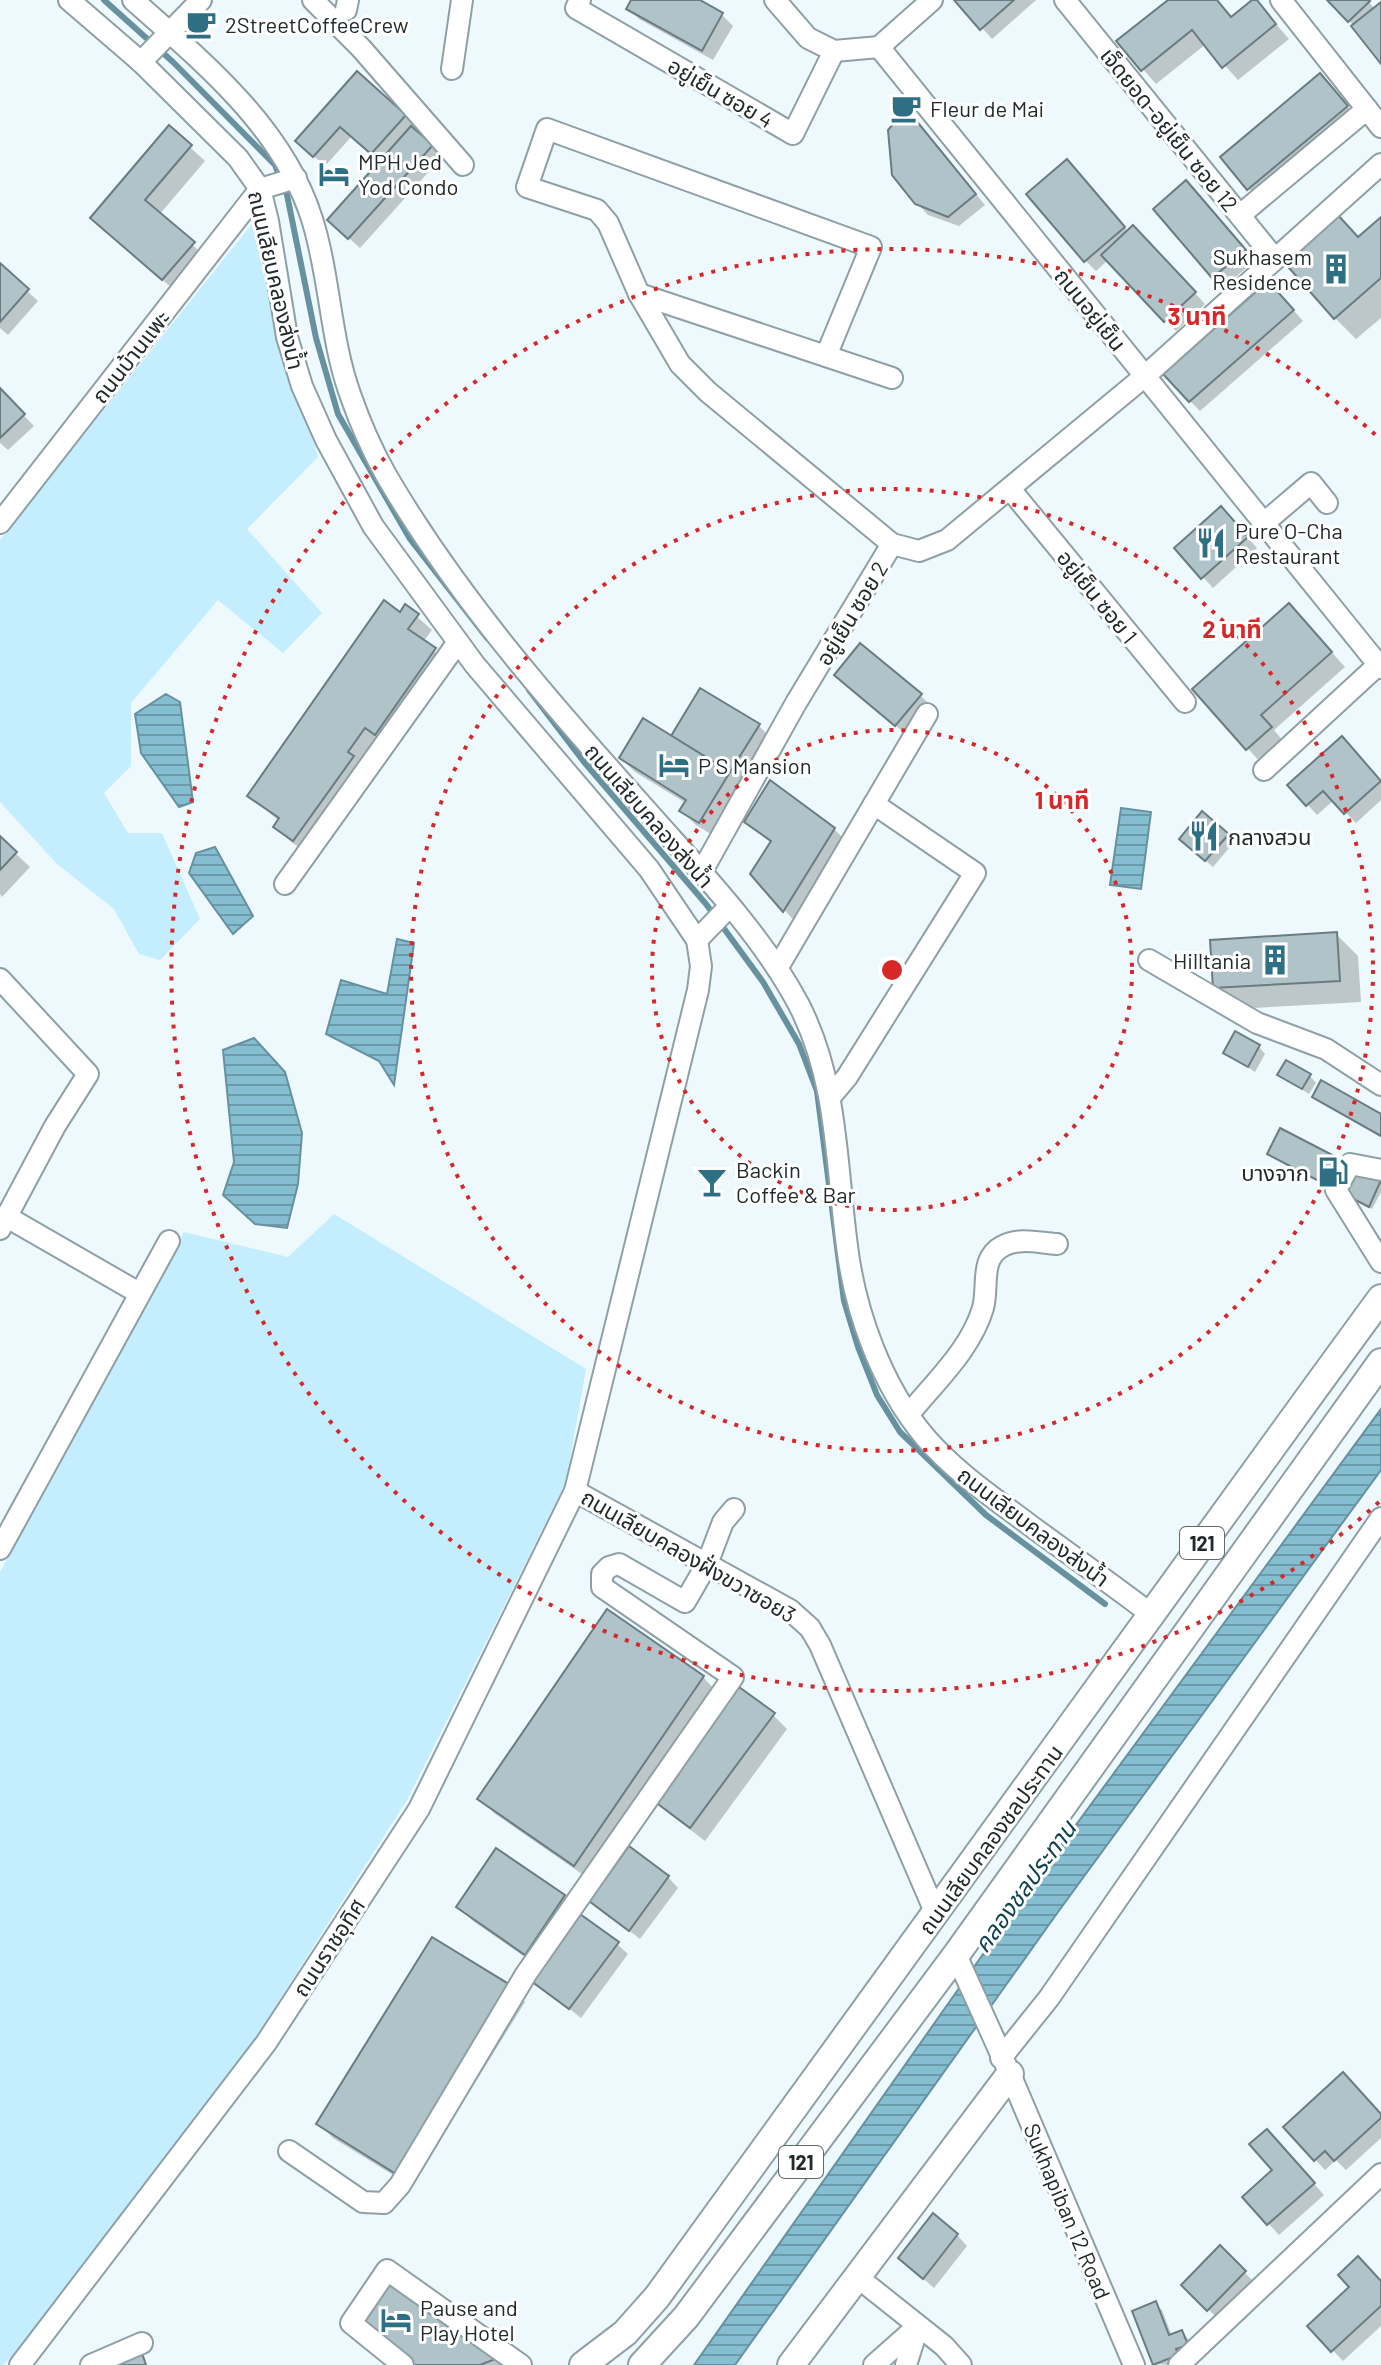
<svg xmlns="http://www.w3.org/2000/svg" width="1381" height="2365" font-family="Barlow,'Noto Sans Thai',sans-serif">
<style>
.green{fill:#c4eefd}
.water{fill:url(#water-rules);stroke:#67919f;stroke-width:2}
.shadow{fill:#0003}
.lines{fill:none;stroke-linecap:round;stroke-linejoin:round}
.stream{stroke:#67919f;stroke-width:6}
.building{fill:#b0c3c9;stroke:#6a7c82;stroke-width:2}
.minor-casing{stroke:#8ea0a6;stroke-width:24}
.major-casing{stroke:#8ea0a6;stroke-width:30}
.minor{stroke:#fff;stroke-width:20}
.major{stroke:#fff;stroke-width:26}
.ring{fill:none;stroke:#d62828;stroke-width:4;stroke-dasharray:4 8}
.labels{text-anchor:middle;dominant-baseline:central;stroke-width:6;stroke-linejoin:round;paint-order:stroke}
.shield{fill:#fff;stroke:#64696b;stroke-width:2}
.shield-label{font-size:20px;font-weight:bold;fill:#22292b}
.poi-label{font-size:22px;fill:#22292b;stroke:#fff;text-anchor:start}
.street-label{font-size:22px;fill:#22292b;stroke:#fff}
.water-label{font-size:24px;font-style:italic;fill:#0e414f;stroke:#fff}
.centre{fill:#d62828;stroke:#fff;stroke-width:4}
.ring-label{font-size:24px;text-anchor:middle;font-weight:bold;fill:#d62828;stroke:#fff;stroke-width:6;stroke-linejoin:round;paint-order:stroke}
</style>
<defs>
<pattern id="water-rules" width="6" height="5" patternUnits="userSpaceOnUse" patternTransform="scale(2)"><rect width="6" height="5" fill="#85bed1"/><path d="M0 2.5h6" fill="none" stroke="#6c9aaa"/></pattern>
</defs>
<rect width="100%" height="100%" fill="#edf9fd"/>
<g class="green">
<path d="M255,220L283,344L318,457L247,529L322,613L283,653L218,600L131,703V766L104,793L128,833H162L200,919L160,960L139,954L114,909L57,864L0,802V540Z"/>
<path d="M334,1214L586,1369L566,1482L407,1800L248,2049L29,2339L3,2365H0V1572L184,1232L288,1257Z"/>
</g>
<g class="water">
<path d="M166,694L180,702L193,802L179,807L141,753L135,714Z"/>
<path d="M1121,808L1151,812L1141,889L1110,885Z"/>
<path d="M215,847L253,916L233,934L189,873L196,853Z"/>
<path d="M397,939L414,943L394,1085L379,1061L326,1034L341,980L387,994Z"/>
<path d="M254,1038L285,1072L302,1133L298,1184L287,1228L255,1224L223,1195L234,1162L223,1050Z"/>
<path d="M1381,1409V1470L1058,1912L735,2365H694L1026,1893Z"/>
</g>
<g class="shadow">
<path d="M634,0H696L722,15L733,26L713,60L639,19L629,9Z"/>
<path d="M957,0H1036L992,39Z"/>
<path d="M1217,0L1232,19L1255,0L1289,39L1238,80L1206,44L1156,84L1119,42Z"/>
<path d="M1330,0H1367L1375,9L1381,4V61L1354,26Z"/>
<path d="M357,74L405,116L415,127L412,130L442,157L360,248L340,230L381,162L352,136L325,166L308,151Z"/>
<path d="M1320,76L1360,121L1263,203L1249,189Z"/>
<path d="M916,121L985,205L959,226L928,215L917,203Z"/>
<path d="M169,128L205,161L159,215L207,258L178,293L106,232Z"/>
<path d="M1078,172L1129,232L1144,238L1205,304L1176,331L1108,260L1096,271L1085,260Z"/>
<path d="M1197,194L1254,261L1224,287L1156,209Z"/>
<path d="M1381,220V318L1356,339L1335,318L1360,239Z"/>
<path d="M0,266L38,301L8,335L0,328Z"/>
<path d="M1279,294L1303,321L1200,411L1190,401Z"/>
<path d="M0,391L34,426L8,450L0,443Z"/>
<path d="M1232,520L1257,548L1213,588L1203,577Z"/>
<path d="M406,607L432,630L423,642L448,664L308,854L290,841L275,826L279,821L250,796Z"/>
<path d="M1303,620L1345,667L1274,730L1284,742L1261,763L1195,690Z"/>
<path d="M847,685L921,696L931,706L907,735Z"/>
<path d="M758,725L769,736L714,836L696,825L681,810L686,803L635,772L621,758L671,739Z"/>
<path d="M1353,749L1381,781V800L1356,823L1334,800L1317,815L1307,804Z"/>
<path d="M747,822L834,829L848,843L798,925L752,874L772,844Z"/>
<path d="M1227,835L1234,842L1213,867L1188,845Z"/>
<path d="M0,839L30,867L2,897L0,894Z"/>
<path d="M1336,934L1358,956L1361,1002L1236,1009L1215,987Z"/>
<path d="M1259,1047L1265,1054L1255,1072L1225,1052Z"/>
<path d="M1280,1075L1310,1076L1316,1083L1309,1094Z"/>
<path d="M1314,1096L1381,1117V1137L1321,1103Z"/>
<path d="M1281,1130L1381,1182V1192L1372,1209L1272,1156Z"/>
<path d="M703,1677L717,1692L589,1879L494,1813L480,1799Z"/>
<path d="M773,1715L787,1729L705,1841L671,1815L657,1801Z"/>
<path d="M496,1851L564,1897L578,1911L560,1938L617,1944L628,1954L581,2018L533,1980L542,1969L473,1921L458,1907Z"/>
<path d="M668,1877L678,1888L640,1939L591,1901Z"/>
<path d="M511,1988L525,2002L411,2186L333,2138L319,2124Z"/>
<path d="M1381,2115V2138L1346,2170L1336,2160L1325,2170L1285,2127Z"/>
<path d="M1277,2142L1324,2195L1279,2235L1245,2197L1275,2170Z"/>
<path d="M957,2235L967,2246L934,2288L911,2268Z"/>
<path d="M1220,2248L1255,2283L1219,2320L1184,2285Z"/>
<path d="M377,2273L496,2360L502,2365H404Z"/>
<path d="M1381,2283V2326L1343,2361L1310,2326L1352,2287Z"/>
<path d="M1155,2304L1162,2310L1172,2336L1182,2332L1188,2339L1193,2351L1175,2365L1155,2364Z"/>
</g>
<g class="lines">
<g class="stream">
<path d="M104,0L173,62L275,165L287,195L316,338L338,414L410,539L487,638"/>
<path d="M529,690L584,762L706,904L763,982L799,1044L817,1091L844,1301L858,1347L877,1395L900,1432L986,1515L1105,1604"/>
</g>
</g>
<g class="building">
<path d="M631,0H700L723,13L702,51L626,9Z"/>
<path d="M954,0H1014L980,30Z"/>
<path d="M1168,0H1217L1231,17L1252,0H1257L1276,24L1222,68L1192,30L1141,71L1116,41Z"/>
<path d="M1327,0H1368L1370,1L1348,22Z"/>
<path d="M1381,2V64L1351,26Z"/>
<path d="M357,71L406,115L371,154L340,127L313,157L295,141Z"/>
<path d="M1320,73L1348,106L1247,190L1220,157Z"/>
<path d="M906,108L976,194L948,217L915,204L892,175L888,130Z"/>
<path d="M169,125L192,145L145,200L195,242L162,280L90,218Z"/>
<path d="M411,126L433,145L348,239L327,220Z"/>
<path d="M1067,159L1125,227L1084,262L1026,194Z"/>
<path d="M1186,180L1246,250L1212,278L1153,209Z"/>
<path d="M1337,214L1358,237L1381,217V278L1334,319L1283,261Z"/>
<path d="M1133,225L1196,292L1164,322L1101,255Z"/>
<path d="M0,263L29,289L0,322Z"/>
<path d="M1268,281L1294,310L1189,402L1163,374Z"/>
<path d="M0,388L25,414L0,438Z"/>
<path d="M1221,506L1248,537L1201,579L1174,548Z"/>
<path d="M384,600L400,612L405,604L419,614L408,629L436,648L375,735L365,728L348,752L354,756L293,841L273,827L279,818L247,796Z"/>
<path d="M1289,603L1332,652L1261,715L1272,727L1246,750L1192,689Z"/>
<path d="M860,643L922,694L895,726L834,675Z"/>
<path d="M700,688L760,724L730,772L671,736Z"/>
<path d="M643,718L730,772L699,823L679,811L686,800L619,758Z"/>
<path d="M1342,736L1381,781L1344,814L1323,791L1306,806L1287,785Z"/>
<path d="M770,780L835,828L783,912L750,874L771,841L744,822Z"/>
<path d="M1202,811L1229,834L1205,861L1179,839Z"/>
<path d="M0,836L17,852L0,870Z"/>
<path d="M1337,932L1340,981L1213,988L1210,940Z"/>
<path d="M1235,1031L1260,1045L1248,1067L1223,1053Z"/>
<path d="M1286,1060L1311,1074L1302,1089L1277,1075Z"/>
<path d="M1321,1080L1381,1114V1136L1312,1097Z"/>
<path d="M1280,1128L1381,1180L1369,1207L1267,1154Z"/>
<path d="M607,1609L704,1676L574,1866L477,1799Z"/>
<path d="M739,1687L775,1713L690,1828L654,1801Z"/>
<path d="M629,1846L669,1876L629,1931L589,1901Z"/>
<path d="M496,1848L565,1895L525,1955L456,1907Z"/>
<path d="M580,1914L619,1942L569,2009L531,1981Z"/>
<path d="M432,1937L512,1986L396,2174L316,2124Z"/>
<path d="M1343,2072L1381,2114V2118L1334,2161L1325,2151L1314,2161L1283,2127Z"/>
<path d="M1267,2129L1315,2183L1267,2225L1242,2197L1272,2170L1249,2144Z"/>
<path d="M933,2213L958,2234L923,2279L898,2258Z"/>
<path d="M1220,2245L1246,2271L1207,2311L1181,2285Z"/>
<path d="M1358,2256L1381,2281V2306L1331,2352L1307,2326L1349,2287L1338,2275Z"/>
<path d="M377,2270L498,2358L480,2365H406L343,2317Z"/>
<path d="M1156,2301L1169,2335L1182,2330L1188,2345L1176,2349L1178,2355L1153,2365L1132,2311Z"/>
<path d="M141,2350L146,2365H105Z"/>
</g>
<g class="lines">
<g class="minor-casing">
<g id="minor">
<path d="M133,0C203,62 283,127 312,219C330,276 330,338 350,394C359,420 372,450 386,475C456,595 548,700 640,803C696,867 759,930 799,1005C838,1081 836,1164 847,1246C855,1312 882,1386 925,1437C955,1472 994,1498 1031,1526C1071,1555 1111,1584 1151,1614"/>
<path d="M313,0L361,48L463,165"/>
<path d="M580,0L576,8L793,134L834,51"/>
<path d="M775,0L808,38L834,51L879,47"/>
<path d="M1065,0L1275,259"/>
<path d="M1281,0L1381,127"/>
<path d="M346,10L348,0"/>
<path d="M879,47L1381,668"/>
<path d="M879,47L932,0"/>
<path d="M141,62L201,0"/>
<path d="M452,69L462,0"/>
<path d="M1240,215L1367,109"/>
<path d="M639,294L892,378"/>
<path d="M826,356L871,247L547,129L527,187L597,210L608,223L639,294L680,364L708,392L892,544L919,551L947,540L1145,376L1381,164"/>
<path d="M1010,489L1185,702"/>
<path d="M0,523L260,189L296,178"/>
<path d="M1264,523L1311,483L1327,503"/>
<path d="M1264,770L1378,665"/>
<path d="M701,873L796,703L892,544"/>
<path d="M285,884L458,642"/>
<path d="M697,940L729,907"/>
<path d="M1149,960L1257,1023L1326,1049L1381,1085"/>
<path d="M778,967L927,714"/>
<path d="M0,979L88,1074L55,1126L0,1229"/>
<path d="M831,1096L847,1077L975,873L874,804"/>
<path d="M1381,1170L1350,1164L1336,1190L1381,1262"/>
<path d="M7,1217L139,1293"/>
<path d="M909,1414C935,1382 971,1349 983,1308C989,1287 979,1258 1003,1246C1020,1237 1039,1243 1057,1244"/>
<path d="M575,1491L790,1610L810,1628L820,1645L936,1914"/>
<path d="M0,1549L169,1241"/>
<path d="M956,1955L1010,2074L1134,2365"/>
<path d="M1001,2058L1049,1998L1381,1518"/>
<path d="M289,2151L363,2202L384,2203L400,2185L526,1974L733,1677L602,1587V1574L609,1567L619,1564L685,1602L707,1564L723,1522L734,1509"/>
<path d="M856,2276L944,2346L961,2365"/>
<path d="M20,2365L266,2043L419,1809L575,1491L698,990L701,966L697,940L649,869L475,665L373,526L326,440L302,386L287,337L268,221L260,189L238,158L141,62L69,0"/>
<path d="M91,2365L142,2343"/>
<path d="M403,2365L351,2323L387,2270L521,2365"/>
<path d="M874,2365L918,2326"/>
<path d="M906,2365L917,2330"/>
<path d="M1179,2365L1381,2174"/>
</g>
</g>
<g class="major-casing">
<g id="major">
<path d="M583,2365L625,2333L657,2297C899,1965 1138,1630 1381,1298"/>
<path d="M642,2365L686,2317L956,1955L1381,1362"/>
<path d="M791,2365L1010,2074"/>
</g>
</g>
<use href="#minor" class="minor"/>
<use href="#major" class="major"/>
</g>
<g class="ring">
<circle cx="892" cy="970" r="240"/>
<circle cx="892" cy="970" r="481"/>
<path d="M1379 1502A721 721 0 1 1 1379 438"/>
</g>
<defs>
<g id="cafe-bare" transform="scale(2.4)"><path d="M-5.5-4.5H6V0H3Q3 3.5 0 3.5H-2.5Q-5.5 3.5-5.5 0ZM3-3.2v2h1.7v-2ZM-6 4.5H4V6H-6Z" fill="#2e6f83" stroke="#fff" stroke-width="2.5" paint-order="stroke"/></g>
<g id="hotel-bare" transform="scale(2.4)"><path d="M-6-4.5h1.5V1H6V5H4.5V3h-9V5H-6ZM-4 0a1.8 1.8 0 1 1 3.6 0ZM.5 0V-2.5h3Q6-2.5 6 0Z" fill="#2e6f83" stroke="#fff" stroke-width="2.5" paint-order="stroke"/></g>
<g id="building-bare" transform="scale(2.4)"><path d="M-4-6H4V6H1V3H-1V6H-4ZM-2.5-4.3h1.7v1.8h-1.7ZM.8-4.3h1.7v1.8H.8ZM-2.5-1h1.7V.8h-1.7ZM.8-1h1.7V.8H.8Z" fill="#2e6f83" stroke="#fff" stroke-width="2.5" paint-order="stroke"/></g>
<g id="restaurant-bare" transform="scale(2.4)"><path d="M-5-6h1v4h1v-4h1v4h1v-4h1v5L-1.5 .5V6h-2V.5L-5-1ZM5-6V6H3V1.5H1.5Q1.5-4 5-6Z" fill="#2e6f83" stroke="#fff" stroke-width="2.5" paint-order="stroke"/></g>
<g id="fuel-bare" transform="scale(2.4)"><path d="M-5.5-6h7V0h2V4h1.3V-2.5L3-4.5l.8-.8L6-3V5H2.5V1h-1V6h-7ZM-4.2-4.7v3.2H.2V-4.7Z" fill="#2e6f83" stroke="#fff" stroke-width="2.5" paint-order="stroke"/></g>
<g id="bar-bare" transform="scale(2.4)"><path d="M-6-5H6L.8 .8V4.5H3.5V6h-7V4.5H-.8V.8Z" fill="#2e6f83" stroke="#fff" stroke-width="2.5" paint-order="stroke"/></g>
</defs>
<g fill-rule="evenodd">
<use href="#cafe-bare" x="201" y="24"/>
<use href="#cafe-bare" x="906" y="108"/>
<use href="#hotel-bare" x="334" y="174"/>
<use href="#building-bare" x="1336" y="269"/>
<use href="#restaurant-bare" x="1211" y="543"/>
<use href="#hotel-bare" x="674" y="765"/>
<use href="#restaurant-bare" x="1204" y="836"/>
<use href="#building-bare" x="1275" y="960"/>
<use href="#fuel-bare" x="1333" y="1172"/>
<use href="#bar-bare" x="712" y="1182"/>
<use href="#hotel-bare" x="396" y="2320"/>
</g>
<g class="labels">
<g class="shield">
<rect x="1180" y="1527" width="44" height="32" rx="6"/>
<rect x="779" y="2146" width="44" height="32" rx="6"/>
</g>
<g class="shield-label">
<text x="1202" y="1543">121</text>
<text x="801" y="2162">121</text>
</g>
<g class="poi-label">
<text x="225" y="24">2StreetCoffeeCrew</text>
<text x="930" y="108">Fleur de Mai</text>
<text x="358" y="161">MPH Jed<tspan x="358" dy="25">Yod Condo</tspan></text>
<text x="1312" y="256" text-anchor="end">Sukhasem<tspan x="1312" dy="25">Residence</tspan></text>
<text x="1235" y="530">Pure O-Cha<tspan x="1235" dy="25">Restaurant</tspan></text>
<text x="698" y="765">P S Mansion</text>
<text x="1228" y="836">กลางสวน</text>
<text x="1251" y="960" text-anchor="end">Hilltania</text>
<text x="736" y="1169">Backin<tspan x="736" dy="25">Coffee &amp; Bar</tspan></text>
<text x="1309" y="1172" text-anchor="end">บางจาก</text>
<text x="420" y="2307">Pause and<tspan x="420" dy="25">Play Hotel</tspan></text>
</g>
<g class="street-label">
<text transform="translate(721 92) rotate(30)">อยู่เย็น ซอย 4</text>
<text transform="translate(1170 129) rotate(51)">เจ็ดยอด-อยู่เย็น ซอย 12</text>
<text transform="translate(277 280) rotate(77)">ถนนเลียบคลองส่งน้ำ</text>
<text transform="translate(1091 309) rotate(51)">ถนนอยู่เย็น</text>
<text transform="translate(130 356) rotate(-52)">ถนนบ้านแพะ</text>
<text transform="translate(1098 596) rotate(51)">อยู่เย็น ซอย 1</text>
<text transform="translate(851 613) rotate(-59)">อยู่เย็น ซอย 2</text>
<text transform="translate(650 815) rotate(49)">ถนนเลียบคลองส่งน้ำ</text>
<text transform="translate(1034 1526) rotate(37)">ถนนเลียบคลองส่งน้ำ</text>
<text transform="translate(689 1555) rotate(30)">ถนนเลียบคลองฝั่งขวาซอย3</text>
<text transform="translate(990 1839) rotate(-54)">ถนนเลียบคลองชลประทาน</text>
<text transform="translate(328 1947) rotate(-57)">ถนนราชอุทิศ</text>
<text transform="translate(1068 2211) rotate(67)">Sukhapiban 12 Road</text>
</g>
<g class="water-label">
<text transform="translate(1024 1886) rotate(-54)">คลองชลประทาน</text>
</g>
</g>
<circle cx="892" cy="970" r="12" class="centre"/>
<g class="ring-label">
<text x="1197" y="325">3 นาที</text>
<text x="1232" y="638">2 นาที</text>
<text x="1062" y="809">1 นาที</text>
</g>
</svg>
